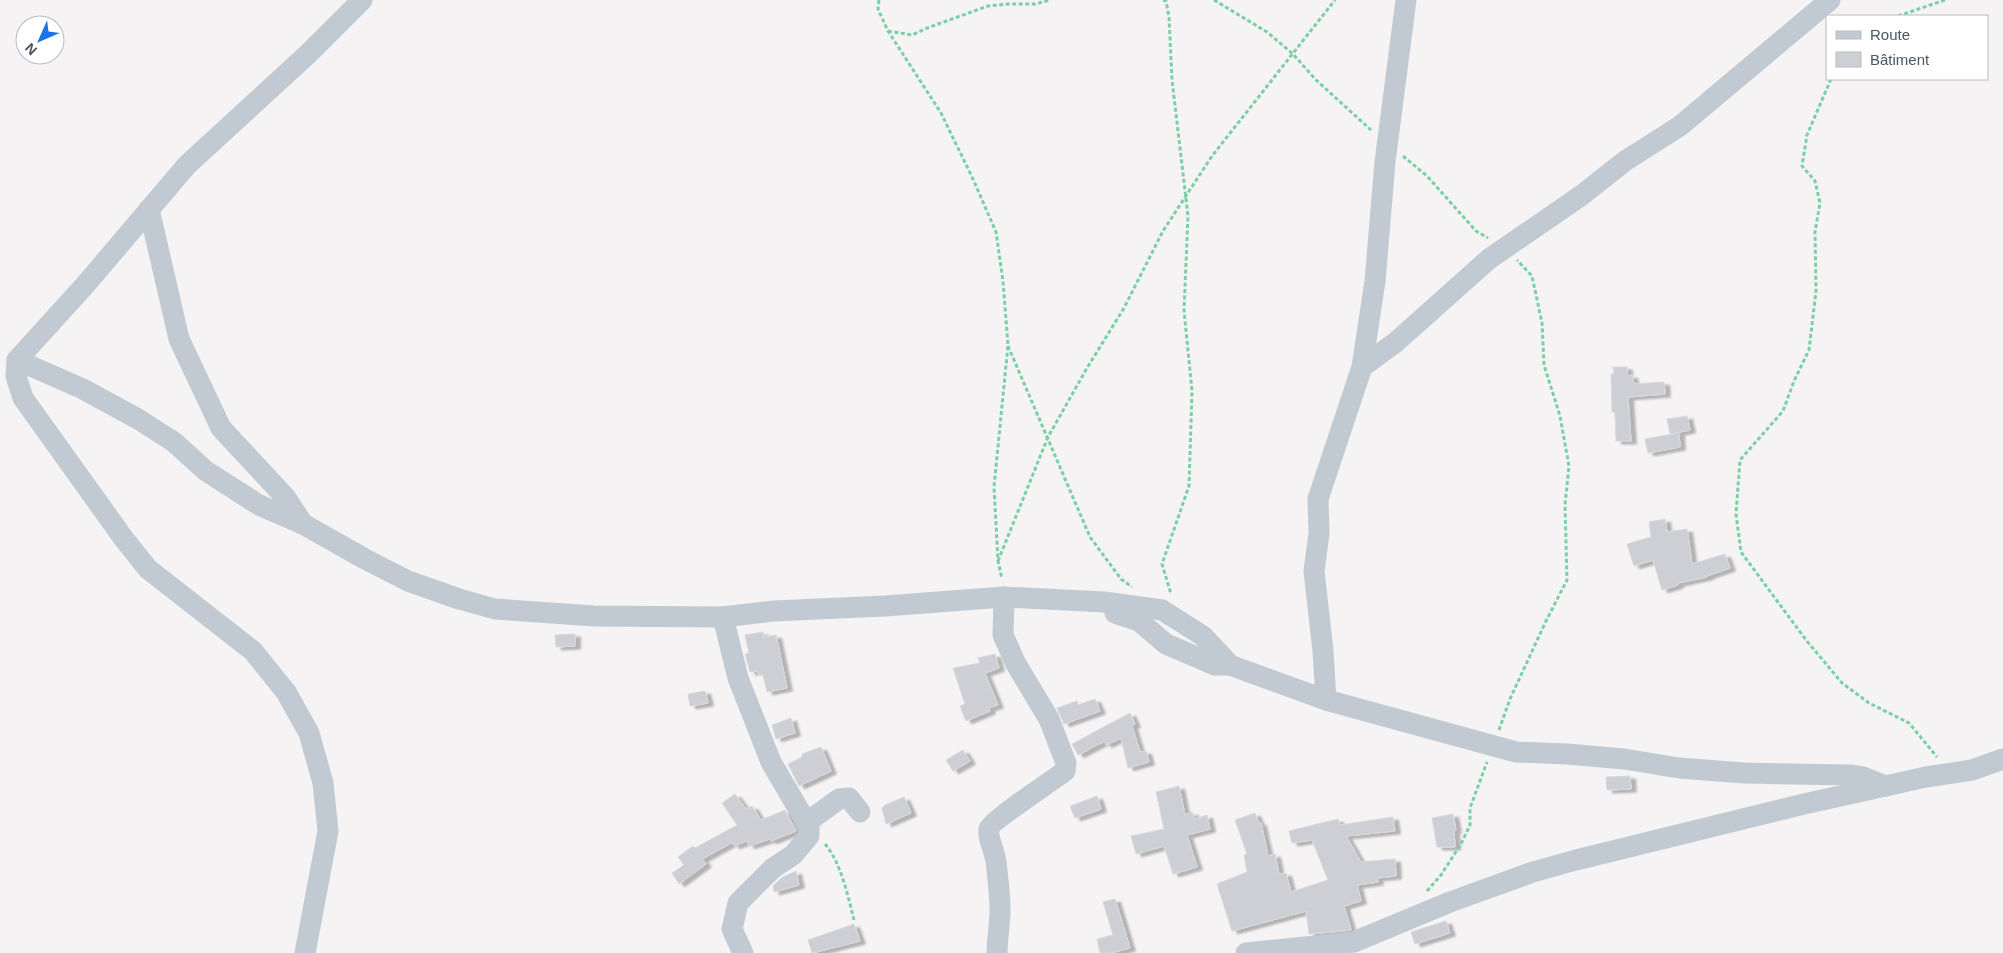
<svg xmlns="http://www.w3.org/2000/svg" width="2003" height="953" font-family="Helvetica,sans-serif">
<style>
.building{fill:#cdcfd5;stroke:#d7d9de;filter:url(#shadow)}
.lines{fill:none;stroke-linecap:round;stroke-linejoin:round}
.path{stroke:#7ad0a6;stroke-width:3;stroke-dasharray:4 2.5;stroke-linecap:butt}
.minor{stroke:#c1cad2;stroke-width:21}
</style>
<defs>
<filter id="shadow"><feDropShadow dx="5.5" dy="3" stdDeviation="1" flood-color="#0004"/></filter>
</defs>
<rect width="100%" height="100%" fill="#f5f3f3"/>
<g class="building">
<path d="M1613,367H1627V376L1632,375L1634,384L1664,382L1665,394L1628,397L1631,441H1616L1615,412H1612L1611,374H1614Z"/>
<path d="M1687,416L1690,430L1670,434L1667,419Z"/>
<path d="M1679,433L1680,447L1648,453L1645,439Z"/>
<path d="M1665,519L1667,532L1687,529L1692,564L1725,554L1730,568L1707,576V577L1678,583V585L1662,590L1653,560L1634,566L1627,544L1651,537L1649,522Z"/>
<path d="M763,632L764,637L776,635L787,688L767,692L763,675H759L758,671L750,672L745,654L749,653L745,635Z"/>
<path d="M575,634V646L556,647L555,635Z"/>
<path d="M995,654L999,668L985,673L998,705L989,708L990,711L966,721L960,706L965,704L953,668L980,663L978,658Z"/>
<path d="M705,691L708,703L690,706L688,694Z"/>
<path d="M1095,699L1100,711L1064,724L1057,708L1077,701L1078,705Z"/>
<path d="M1130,713L1135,724L1132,726L1140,752L1146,751L1149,762L1128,768L1121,738L1106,745L1105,741L1078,755L1072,744Z"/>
<path d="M791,718L795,733L776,739L772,725Z"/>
<path d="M821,747L831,771L799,786L788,764L802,757V754Z"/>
<path d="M963,750L970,761L953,771L946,760Z"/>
<path d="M1630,776L1631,789L1607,790L1606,777Z"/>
<path d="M1179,786L1185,815L1192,812L1195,819L1207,815L1210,829L1187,835L1197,867L1173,874L1164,846L1136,854L1131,836L1164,829L1156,792Z"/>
<path d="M735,794L746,809L752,806L761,820L785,810L796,831L771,841L770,839L749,846L747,841L734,846L733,842L702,859L706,864L679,884L672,873L684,865L678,857L693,846L695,848L737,825L722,803Z"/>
<path d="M1097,796L1101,809L1075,818L1070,806Z"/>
<path d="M904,797L911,813L886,824L882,808L885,805Z"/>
<path d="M1255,813L1259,823H1261L1268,856L1275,854L1279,874L1286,873L1291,892L1328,880L1312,840L1292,843L1289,831L1338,819L1340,825L1393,817L1395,831L1346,836L1361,862L1395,859L1396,876L1377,878L1378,882L1357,885L1361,901L1344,906L1351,930L1309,934L1306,911L1232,931L1217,884L1247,872L1244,855L1247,854L1235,820Z"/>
<path d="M1453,814L1456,830H1454L1455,847H1437L1432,818Z"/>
<path d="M796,871L799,885L774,892L773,886L781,878Z"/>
<path d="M1115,899L1130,948L1111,953H1100L1097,939L1113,935L1103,902Z"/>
<path d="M1446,921L1450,933L1415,944L1411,932Z"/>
<path d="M854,924L860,941L812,953L808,940Z"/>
</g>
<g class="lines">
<g class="path">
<path d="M879,0L878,9L888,31L941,113L973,179L996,232L1003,281L1008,345L994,487L998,561L1002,579"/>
<path d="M1163,0L1166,1L1169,17L1172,80L1188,216L1184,310L1192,391L1189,486L1162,564L1171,594"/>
<path d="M1214,0L1267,32L1293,54L1316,80L1371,130"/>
<path d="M1898,16L1945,0"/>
<path d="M888,31L912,35L927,28L988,6L1009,4H1035L1050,0"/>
<path d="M1831,79L1807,135L1802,166L1815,181L1820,203L1815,232L1816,291L1809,350L1794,381L1783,411L1740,460L1736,514L1741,552L1806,640L1842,683L1869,703L1909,723L1937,757"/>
<path d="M1403,156L1427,176L1476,231L1488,238"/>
<path d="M1008,346L1090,537L1121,579L1132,587"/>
<path d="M998,561L1048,437L1087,368L1124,308L1163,231L1212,156L1335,0"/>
<path d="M1499,730L1510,699L1546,621L1567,580L1565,505L1569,466L1560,416L1544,365L1542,323L1532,276L1517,260"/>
<path d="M825,844C841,863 848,896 854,920"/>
<path d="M1427,891L1441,875L1461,844L1470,825V808L1487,762"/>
</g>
<g class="minor">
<path d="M149,209L179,339L221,428L286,498L303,524"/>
<path d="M17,360L83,389L138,419L174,442L206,471L259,505L303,524L365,559L408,581L459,599L495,609L594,616L723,617L774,611L885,606L1004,597L1104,602L1162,610L1203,636L1230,665L1246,671L1326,700L1516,752L1567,754L1624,759L1679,768L1744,773L1850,775L1863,777L1885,786"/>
<path d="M1362,367L1375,281L1385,162L1406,0"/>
<path d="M1115,613L1139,621L1166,644L1215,665H1230"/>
<path d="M723,617L738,678L771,762L809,827V836L793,855L773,868L738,903L732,929L743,953"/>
<path d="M1326,700L1323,651L1314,571L1319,534L1318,499L1362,367L1396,342L1489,259L1582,195L1625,161L1680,126L1830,0"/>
<path d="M806,823L839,799L849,798L860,812"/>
<path d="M305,953L328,831L323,783L309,733L286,692L253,651L148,569L124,539L23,398L16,376L17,360L86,284L187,165L308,54L362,0"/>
<path d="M997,953C997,939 1000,925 1000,911C1000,895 998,878 996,862C995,852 987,837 989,829C992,820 1052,781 1065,771L1066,763L1049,719L1016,664L1003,635L1004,597"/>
<path d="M1246,953L1354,942L1450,902L1533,872L1576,860L1804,804L1926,777L1972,770L2003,759"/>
</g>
</g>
<rect x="1826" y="15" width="162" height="65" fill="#ffffff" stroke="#b7bbc0"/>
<rect x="1836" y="31" width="25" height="8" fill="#c1cad2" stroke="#b7bbc0"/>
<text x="1870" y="40" font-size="15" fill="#4a5661">Route</text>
<rect x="1836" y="52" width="25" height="15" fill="#cdcfd5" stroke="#b7bbc0"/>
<text x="1870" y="65" font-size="15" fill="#4a5661">Bâtiment</text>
<g transform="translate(40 40) rotate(225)"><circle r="24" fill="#ffffff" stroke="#b7bbc0"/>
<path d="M0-4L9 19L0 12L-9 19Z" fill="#1a73e8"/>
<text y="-8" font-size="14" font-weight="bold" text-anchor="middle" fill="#4a5661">N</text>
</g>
</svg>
